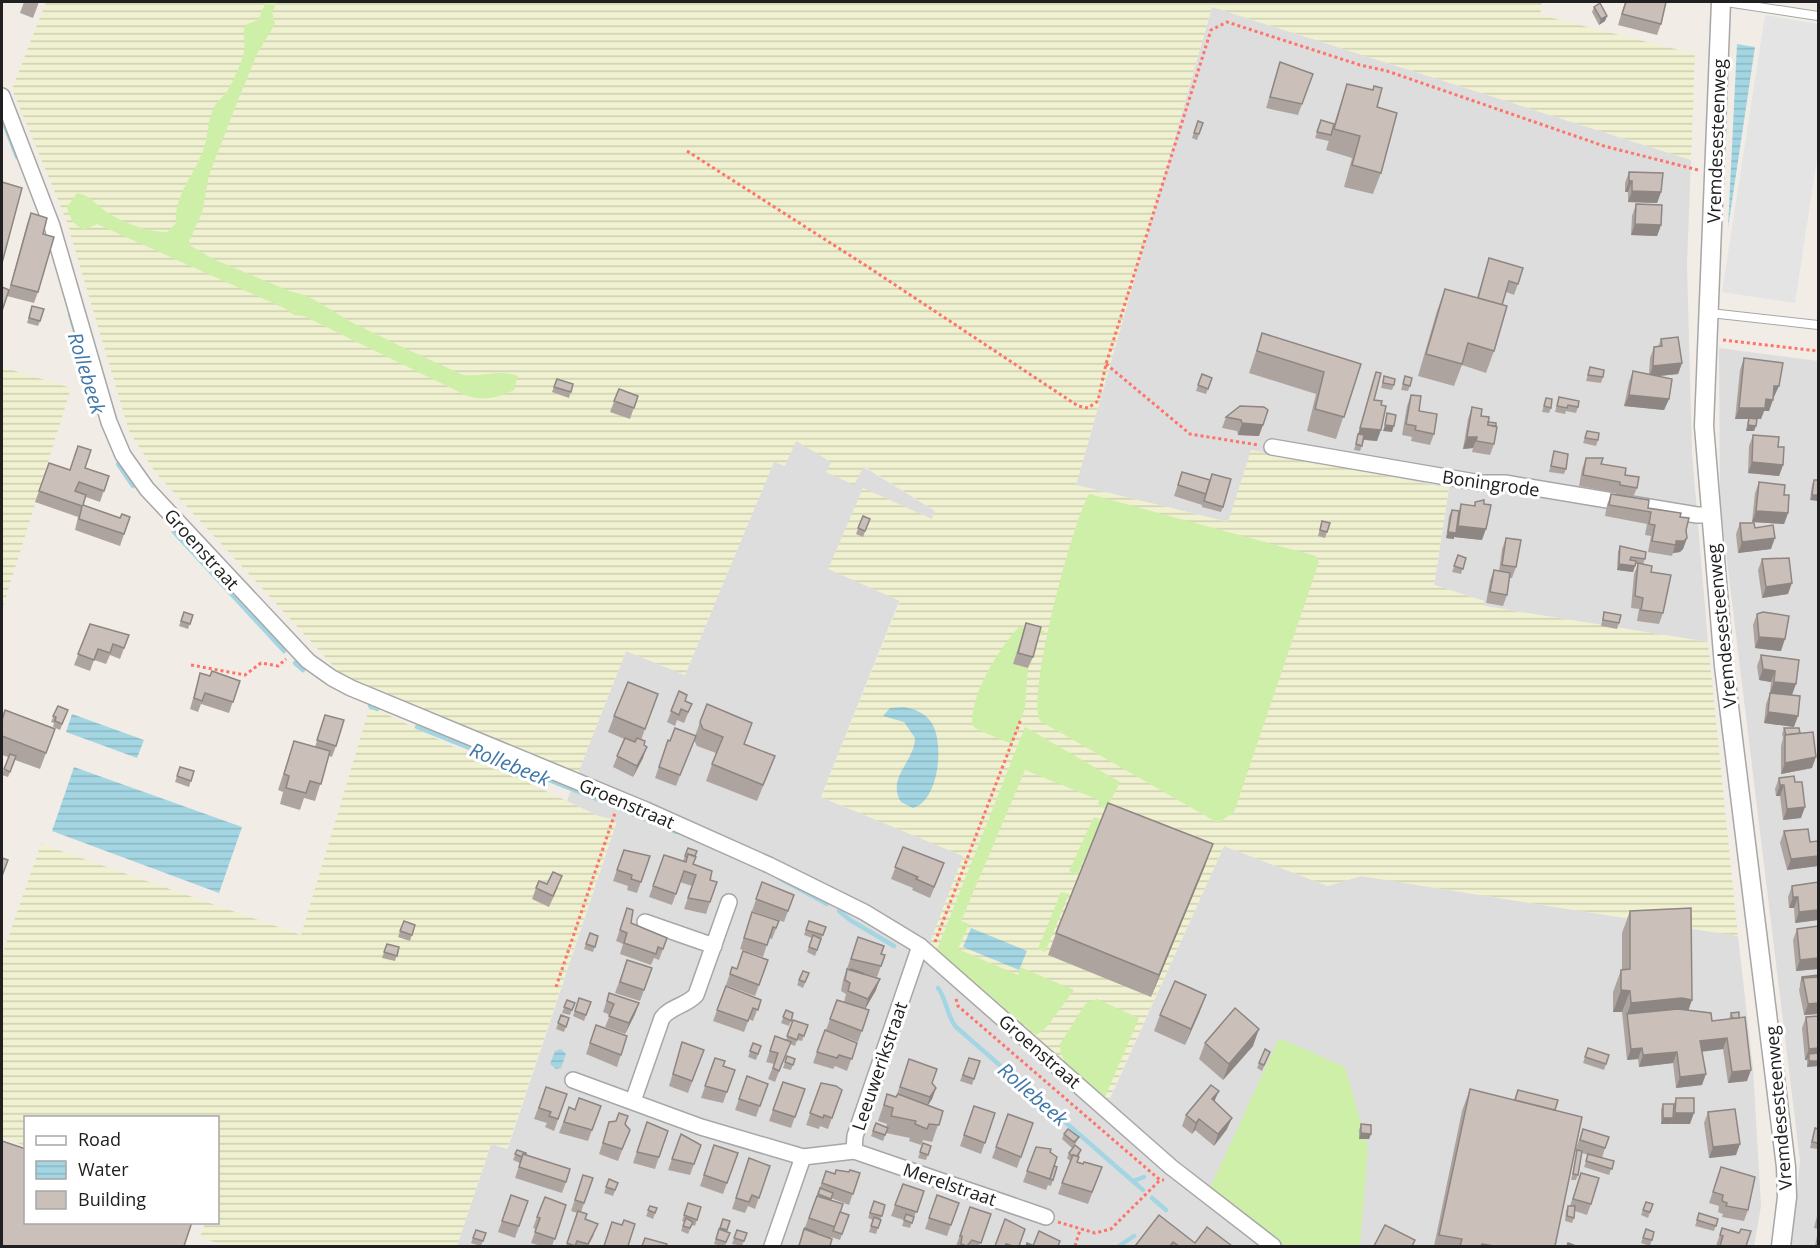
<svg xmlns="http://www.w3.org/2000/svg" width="1820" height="1248" font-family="'Open Sans',sans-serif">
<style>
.residential{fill:#dedddd}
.farmland{fill:url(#farmland-rules)}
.grass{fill:#ceefa8}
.parking{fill:#e4e4e4}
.water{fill:url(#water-rules)}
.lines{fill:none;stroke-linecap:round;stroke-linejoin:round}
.stream{stroke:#a3d6e2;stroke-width:4.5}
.service-casing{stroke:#a7a7a7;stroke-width:10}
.minor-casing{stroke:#a7a7a7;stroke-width:18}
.tertiary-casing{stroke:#a7a7a7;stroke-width:21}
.path{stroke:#ff7369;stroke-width:3;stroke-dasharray:3 3;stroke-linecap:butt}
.service{stroke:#fff;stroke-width:8}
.minor{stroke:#fff;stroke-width:15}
.tertiary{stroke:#fff;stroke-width:18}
.wall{fill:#aea49f}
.shaded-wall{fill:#8d8682}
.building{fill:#cabfb9;stroke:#8d8682;stroke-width:1.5}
.labels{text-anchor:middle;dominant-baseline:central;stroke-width:6;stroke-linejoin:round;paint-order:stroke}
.street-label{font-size:18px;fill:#202020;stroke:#fff}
.water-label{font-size:20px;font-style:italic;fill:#3f78a8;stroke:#fff}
</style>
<defs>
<pattern id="farmland-rules" width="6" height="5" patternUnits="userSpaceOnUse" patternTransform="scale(1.5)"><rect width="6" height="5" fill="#f0f1d0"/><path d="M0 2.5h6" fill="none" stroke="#ceceb2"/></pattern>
<pattern id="water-rules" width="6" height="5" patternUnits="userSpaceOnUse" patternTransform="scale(1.5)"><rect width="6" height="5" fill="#a3d6e2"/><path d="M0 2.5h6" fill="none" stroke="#8cb7c2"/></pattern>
</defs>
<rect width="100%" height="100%" fill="#f1ede6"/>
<g class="residential">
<path d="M1212,7L1691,160L1687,264L1692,453L1708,642L1484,606V601L1434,585L1449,488L1251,451L1229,522L1076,485Z"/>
<path d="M1719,348L1818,361V1246H1791L1800,1161L1720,503Z"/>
<path d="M801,428L935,511L821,797L964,856L1107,1105L1224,846L1328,886L1361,876L1738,936L1753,1068L1761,1206L1754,1246H457L491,1144L508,1148L617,821L598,816L567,801L626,651L685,675L774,461L785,465Z"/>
</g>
<g class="farmland">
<path d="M46,2H1542L1540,15L1695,54L1691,160L1212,7L1076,485L1228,522L1251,450L1449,488L1434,585L1484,601V606L1708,642L1738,936L1361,876L1328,886L1224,846L1106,1106L928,947L963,856L821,797L900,601L828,569L863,488L932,519L935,511L864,466L854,485L826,472L831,462L796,441L785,466L774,462L685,675L626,651L573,786L339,672L155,472L129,431L66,219L12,89Z"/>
<path d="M2,367L71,388L2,610Z"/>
<path d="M370,706L454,747L524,773L531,784L598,816L617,820L507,1149L491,1144L457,1246H226L200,1237L205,1223L218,1222V1118H26L25,1146L2,1137V955L41,844L301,935Z"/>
</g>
<g class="grass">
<path d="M266,2H277L272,12L275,24L257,54L238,100L209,175L202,213L189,241L191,246L213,259L292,292C310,294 335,313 353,323C389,341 426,358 463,375C480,377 503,369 518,376L514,390C497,398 485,401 467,396L304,316L294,315L286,309L97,224L84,230C73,224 70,219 67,207L77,193C93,197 92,202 104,210C120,222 148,232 167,232L176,223C174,194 195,175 204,148C209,133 207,118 216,104C219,99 225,95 228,90C234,79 241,64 244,52C246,46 242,35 245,25L258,20Z"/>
<path d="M1089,494L1316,556L1319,562L1234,812L1218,823L1040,721C1026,696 1072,523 1089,494Z"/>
<path d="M1019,627L1045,631L1037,638L1022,635L1014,664L1028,668L1025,707L1012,744L978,730L972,725C971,693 998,650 1019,627Z"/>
<path d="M1025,727L1120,782L1106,810L1098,804L1099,800L1025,770L961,921L969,924L958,949L1018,975L1020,967L1074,990L1046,1028L1036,1035L937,950Z"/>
<path d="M1094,817L1102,820L1077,875L1069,871Z"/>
<path d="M1061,892L1069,894L1045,952L1038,949Z"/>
<path d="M1097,999L1139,1018L1104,1099C1090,1085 1058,1066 1060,1044L1086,1003Z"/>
<path d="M1279,1038L1345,1067L1368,1147L1360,1246H1286L1210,1188Z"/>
</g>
<path class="parking" d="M1765,15L1818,24V152L1795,303L1722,292Z"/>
<g class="water">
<path d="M1737,44L1755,47L1728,228Z"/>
<path d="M903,707C913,708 925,713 931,722C945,742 939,801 913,808L901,802C886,778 915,761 915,738L904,722L883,716L890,708Z"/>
<path d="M72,714L144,740L137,758L66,732Z"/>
<path d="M74,767L242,827L219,893L52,831Z"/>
<path d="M971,928L1027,951L1019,970L963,947Z"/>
<path d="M561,1049L566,1054L561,1068L556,1069L550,1064L555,1051Z"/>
</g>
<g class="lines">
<g class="stream">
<path d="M2,118L17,157"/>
<path d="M70,314L76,334"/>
<path d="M118,464L133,486"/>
<path d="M174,532L284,651"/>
<path d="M295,663L303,670"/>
<path d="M370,706L377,709"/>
<path d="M417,727L604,802"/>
<path d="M622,810L676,832"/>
<path d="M779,878L827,904"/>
<path d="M839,911L850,920L894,946"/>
<path d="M938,988C947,1000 947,1017 956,1027L1143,1190"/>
<path d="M1133,1181L1144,1177"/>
<path d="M1152,1198L1166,1210"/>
<path d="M1119,1246L1134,1236"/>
</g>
<g class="service-casing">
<g id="service">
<path d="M1726,2L1818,16"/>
<path d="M1710,313L1818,325"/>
</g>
</g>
<g class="minor-casing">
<g id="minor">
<path d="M2,96L52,226L109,422L123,455L147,489L308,661L332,678L351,688L646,810L769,865L864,912L920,946L1171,1167L1273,1246"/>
<path d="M1272,447L1481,483H1505L1697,515H1711"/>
<path d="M645,922L714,946"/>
<path d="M573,1080L701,1127L803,1157"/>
<path d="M633,1101L662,1018C671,1006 686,1006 696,995L729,902"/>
<path d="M854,1151L1046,1217"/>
<path d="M772,1246L803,1157L854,1151L855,1136L920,946"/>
</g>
</g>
<g class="tertiary-casing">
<path id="tertiary" d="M1721,2L1704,426L1724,666L1786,1167L1787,1197L1781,1246"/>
</g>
<g class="path">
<path d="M687,151L868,267L1078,406L1088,408L1098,401L1106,364L1211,30L1227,22L1360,65L1387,71L1604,146L1698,170"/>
<path d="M1723,340L1818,351"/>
<path d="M1106,364L1190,434L1258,445"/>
<path d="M191,665L245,675L261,663L278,666L286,659"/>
<path d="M935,942L1021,719"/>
<path d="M556,987L615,813"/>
<path d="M956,999L958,1006L1160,1180H1164"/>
<path d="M1058,1222L1095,1233L1111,1229L1160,1180"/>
<path d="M1075,1246L1080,1230"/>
</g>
<use href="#service" class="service"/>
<use href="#minor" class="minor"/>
<use href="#tertiary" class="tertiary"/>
</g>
<g class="wall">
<path d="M24,2H39L33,18L20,13Z"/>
<path d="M1625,2H1666L1661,24L1657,35L1618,25Z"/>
<path d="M1594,7L1607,16L1605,21L1599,25L1592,12Z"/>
<path d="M1280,62L1313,74L1298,115L1266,108Z"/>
<path d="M1347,84L1377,107L1381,173L1373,194L1344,187L1352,158L1326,150L1329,140V141L1315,138L1321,120L1334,124Z"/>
<path d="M1198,121L1203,123L1197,140L1192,138Z"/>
<path d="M1629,172L1661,192L1657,203L1628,202V192H1625V183Z"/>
<path d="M1636,204L1661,225L1657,236L1631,235L1632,216Z"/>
<path d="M31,213L43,234L38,292L34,303L7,296L2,314V287L9,290L27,224Z"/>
<path d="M1489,258L1518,284L1514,295L1506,292L1502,305L1494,351L1486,373L1462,365L1454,386L1418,376L1437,311L1445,289L1477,298Z"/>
<path d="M32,306L40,321L38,326L27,323Z"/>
<path d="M1262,333L1361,364L1336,439L1307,431L1316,394L1249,373Z"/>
<path d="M1661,339L1682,363L1678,374L1658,376L1669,399L1664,410L1624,406L1629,382L1633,371L1649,374L1650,358L1654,347H1658Z"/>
<path d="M1744,358L1774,397H1773L1769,411H1764L1761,419H1757L1754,431H1746L1748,419H1735L1740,370Z"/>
<path d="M1590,367L1603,377L1601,383L1586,381Z"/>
<path d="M1376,372L1374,400L1377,441L1364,440L1360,451L1354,450L1372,383Z"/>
<path d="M1202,374L1212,378L1206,394L1196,391Z"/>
<path d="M1384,376L1394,385L1392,390L1381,388Z"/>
<path d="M1405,376L1410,386L1408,391L1401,390Z"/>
<path d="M557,379L573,384L569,398L552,392Z"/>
<path d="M619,389L638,396L630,419L610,412Z"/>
<path d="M1411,395L1419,411L1434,434L1430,445L1411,441L1412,437L1402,435L1407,406Z"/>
<path d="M1559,397L1578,407L1576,413L1566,411L1565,414L1555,412Z"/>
<path d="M1546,398L1551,408L1549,413L1542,412Z"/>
<path d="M1240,406L1259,436L1238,435L1237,431L1222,428L1226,417Z"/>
<path d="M1472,407L1488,422L1494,444L1490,455L1472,452L1473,448L1463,449L1468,419Z"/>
<path d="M1587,431L1598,440L1596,446L1583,443Z"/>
<path d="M1753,435L1778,447L1783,465L1779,476L1748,473L1749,446Z"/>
<path d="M1554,451L1566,469L1564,474L1549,472Z"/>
<path d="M1586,458L1625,475L1637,488L1633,497L1648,508L1680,517L1686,530L1687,538L1683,549L1680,552L1673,553L1672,556L1648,552L1651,536L1645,535L1647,524L1605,516L1607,505L1611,494L1616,495V493L1579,486L1582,469Z"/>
<path d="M49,463L70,470L85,468L109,476L100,502L86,497L83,505L120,518L130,517L120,546L75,530L78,517L35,502Z"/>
<path d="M1182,472L1223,507L1221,512L1202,507V505L1174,496Z"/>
<path d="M1814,480H1818L1810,500L1812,485Z"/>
<path d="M1759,482L1788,513L1784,524L1752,522L1755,493Z"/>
<path d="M1475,502L1484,504L1482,540L1454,537V539L1446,538L1449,516L1452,510L1459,511L1461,504L1474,506Z"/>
<path d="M863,516L870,519L863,537L856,534Z"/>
<path d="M1322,521L1330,523L1325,538L1318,536Z"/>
<path d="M1740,523L1755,528L1771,549L1738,553L1736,534Z"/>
<path d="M1506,538L1516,567L1512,578H1509L1507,595L1503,606L1486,603L1490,581L1494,570L1499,571L1502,549Z"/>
<path d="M1620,546L1645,559L1643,564L1651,572L1663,613L1659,624L1637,621L1639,609L1631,608L1634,574L1638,564H1635L1633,572L1617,570L1618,551Z"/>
<path d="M1458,555L1466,558L1461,574L1452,572Z"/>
<path d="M1762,559L1788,594L1762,598L1758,570Z"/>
<path d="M184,612L193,615L188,629L179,626Z"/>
<path d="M1604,612L1619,623L1617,629L1601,626Z"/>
<path d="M1757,614L1781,651L1755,648L1753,625Z"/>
<path d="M1026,623L1033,657L1028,668L1013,664Z"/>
<path d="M90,624L129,635L120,659L110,655L106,664L94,660L90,671L74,665Z"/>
<path d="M1761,655L1792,695L1794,727L1764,723L1766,704L1770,693L1771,682L1759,680L1757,666Z"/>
<path d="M200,673L210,676L240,681L229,713L201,704L198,712L190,709Z"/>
<path d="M679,691L685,701L692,704L684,723L677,720L675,726L667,722Z"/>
<path d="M658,694L641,740L644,745L643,758L633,777L613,767L624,739L608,732L614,716Z"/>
<path d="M58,706L68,710L60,730L53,727L54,723L51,722Z"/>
<path d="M325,715L336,746L332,757L329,756L315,801L304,798L300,810L280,804L283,792L278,790L294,741L315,747Z"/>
<path d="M2,720L55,729L40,769L15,760L8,777L2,775L8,757L2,755Z"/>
<path d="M700,722L744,744L769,772L757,801L706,781L716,753L697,746L694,740L676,786L655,778L668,740L670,741L695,736Z"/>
<path d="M1784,728L1812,768L1781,774V746L1783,738L1782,734Z"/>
<path d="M180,767L194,771L189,787L175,782Z"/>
<path d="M1794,776L1801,818L1783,820L1780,796H1776L1775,789L1779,778Z"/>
<path d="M1784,831L1810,842L1818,866L1787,870L1780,843Z"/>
<path d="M903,847L940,874L930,898L912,890L913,888L891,879Z"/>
<path d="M688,848L693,864L710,880L717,882L706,914L684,909L692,886L680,882L672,905L649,897L664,855L683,861Z"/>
<path d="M624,850L650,856L637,893L627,890L628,886L613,881Z"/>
<path d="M1205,866L1151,997L1048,955L1056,933Z"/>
<path d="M762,882L794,895L784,922L752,911Z"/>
<path d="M1818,882V920L1795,923L1794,908H1789L1788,897L1792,886Z"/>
<path d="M547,884L558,887L549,907L532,899L536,888Z"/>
<path d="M627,908L631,923L667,938L659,960L654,958L651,965L620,954L623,944L616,941Z"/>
<path d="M1630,911L1692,1000L1688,1011L1712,1021L1729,1019L1731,1013L1747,1081L1728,1083L1723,1049L1702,1052V1085L1676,1088L1673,1063L1639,1067L1638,1059L1627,1060L1622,1012H1613V992L1621,970H1622V933Z"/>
<path d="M752,912L779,921L772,939L769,938L763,957L740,949Z"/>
<path d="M404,921L415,925L410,941L398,937Z"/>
<path d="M809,921L826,927L815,956L807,952L812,938L804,935Z"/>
<path d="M1797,929L1818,969L1796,971L1793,940Z"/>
<path d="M590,933L598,936L593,952L584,949Z"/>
<path d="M858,937L881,954L885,955L877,977L864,974L876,990L865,1009L869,1010L858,1042L826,1030L837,1000L844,1002L846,994L841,991L843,980Z"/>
<path d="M387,944L399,947L395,961L382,958Z"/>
<path d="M627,960L652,968L640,1001L615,993Z"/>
<path d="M768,960L755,996L726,985L732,967L737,969Z"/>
<path d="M803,971L809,973L803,988L797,985Z"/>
<path d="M1802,977L1818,1014L1804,1015L1799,990L1800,986V983Z"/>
<path d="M726,986L761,1000L753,1021L749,1019L744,1032L713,1021Z"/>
<path d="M609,993L639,1003L635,1014L625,1034L605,1027L610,1015L603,1012Z"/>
<path d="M579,998L591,1002L584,1021L573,1016Z"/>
<path d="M567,1000L575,1003L570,1015L562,1013Z"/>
<path d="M786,1010L793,1013L789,1026L781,1023Z"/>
<path d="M1200,1011L1185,1045L1154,1031L1160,1015Z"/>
<path d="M561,1015L569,1018L564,1032L556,1029Z"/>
<path d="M1806,1017L1818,1066L1807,1067V1060H1805L1802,1028Z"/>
<path d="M793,1020L808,1025L802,1041L797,1040L795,1046L790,1044L775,1082L768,1079L774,1064L766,1062L775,1036L786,1040Z"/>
<path d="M596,1025L627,1036L617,1067L586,1054Z"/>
<path d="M825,1030L857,1043L847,1071L835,1066L833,1069L813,1063Z"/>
<path d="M682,1042L704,1050L688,1093L669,1086Z"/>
<path d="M753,1043L761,1046L756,1060L748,1057Z"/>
<path d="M1205,1043L1253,1046L1223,1080L1199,1059Z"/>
<path d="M1588,1048L1609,1055L1604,1070L1583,1063Z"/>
<path d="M787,1056L795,1059L791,1070L783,1068Z"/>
<path d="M1268,1057L1262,1071L1257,1068L1259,1063Z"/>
<path d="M715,1058L723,1066L735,1070L723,1103L701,1098Z"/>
<path d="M969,1058L980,1061L972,1085L960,1081Z"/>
<path d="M909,1059L936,1088L932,1099L928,1105L943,1111L932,1142L923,1140L921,1145L909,1141L910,1138L886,1133L883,1141L871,1136L876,1123L886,1127L887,1124L878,1121L887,1094L896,1097Z"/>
<path d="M747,1076L768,1084L756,1117L735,1110Z"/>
<path d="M783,1082L805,1089L791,1128L769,1121Z"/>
<path d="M821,1083L842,1090L828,1129L820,1126L819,1129L806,1125Z"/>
<path d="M546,1087L567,1094L554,1131L545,1127L547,1123L534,1119Z"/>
<path d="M1470,1089L1514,1100L1518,1090L1556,1110L1555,1246H1434L1462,1111Z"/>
<path d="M1676,1098L1690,1124H1661V1109L1663,1104H1674Z"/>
<path d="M1215,1102L1227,1129L1214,1146L1195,1130L1192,1134L1182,1126L1186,1115Z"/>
<path d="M601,1106L588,1141L559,1133L569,1107L575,1109Z"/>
<path d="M974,1106L995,1113L981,1154L960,1146Z"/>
<path d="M1708,1112L1736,1155L1709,1158L1704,1123Z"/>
<path d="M1008,1114L1033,1123L1017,1168L992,1158Z"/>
<path d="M609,1122L625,1124L630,1130L618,1161L599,1154Z"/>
<path d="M647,1122L668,1131L655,1169L633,1163Z"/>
<path d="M1361,1124L1371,1134L1369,1139H1359V1130Z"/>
<path d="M1815,1128L1818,1129V1149L1810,1148L1813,1134Z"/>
<path d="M1583,1129L1605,1148L1602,1158L1614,1161L1609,1175L1584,1167L1588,1155L1582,1153L1578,1175L1576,1180H1571L1577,1152L1575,1151Z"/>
<path d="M681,1134L701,1145L690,1175L668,1170Z"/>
<path d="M1064,1134L1079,1137L1076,1143L1072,1148L1062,1139Z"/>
<path d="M923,1143L931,1146L926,1160L918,1158Z"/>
<path d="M714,1145L738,1153L723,1194L700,1186Z"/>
<path d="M1036,1147L1050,1152L1054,1166L1053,1180L1051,1186L1048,1185L1046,1190L1023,1182Z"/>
<path d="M517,1150L526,1155L566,1182L562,1193L515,1178L520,1163L513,1160Z"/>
<path d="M1081,1150L1077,1162L1083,1164L1102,1167L1088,1204L1058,1194L1070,1161L1067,1158L1069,1153Z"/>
<path d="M749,1158L770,1166L755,1209L748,1206L745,1213L732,1209Z"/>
<path d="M1721,1167L1748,1210L1744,1221L1722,1217L1723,1214L1718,1212L1719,1206L1709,1203Z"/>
<path d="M826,1171L834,1174L860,1173L849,1205L831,1198V1200L840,1212L849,1215L840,1240L831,1237L833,1231L831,1238L830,1246H798Z"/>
<path d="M1581,1173L1591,1204L1587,1215L1575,1211L1574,1218L1572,1223L1565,1221L1566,1211L1568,1206H1570Z"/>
<path d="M583,1175L593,1178L581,1212L594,1235L588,1246H566L577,1213L571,1211Z"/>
<path d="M609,1179L618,1183L613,1196L604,1193Z"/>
<path d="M903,1184L924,1191L910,1228L902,1226L904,1220L891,1216Z"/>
<path d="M511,1195L528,1201L515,1238L498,1232Z"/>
<path d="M937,1195L959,1203L947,1236L925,1229Z"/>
<path d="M874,1201L885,1205L876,1234L869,1232L873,1220L868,1218Z"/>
<path d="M1646,1202L1653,1204L1648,1218L1641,1215Z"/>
<path d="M688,1203L701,1207L695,1226L692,1225L688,1234L681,1231L684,1222L682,1221Z"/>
<path d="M566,1205L552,1246H541L531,1243L536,1229L533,1228L537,1217Z"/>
<path d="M650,1206L657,1208L653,1219L646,1216Z"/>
<path d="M970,1207L991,1214L979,1246H956Z"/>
<path d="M1818,1212V1229L1814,1228Z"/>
<path d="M1699,1213L1718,1219L1714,1231L1695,1226Z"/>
<path d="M1159,1215L1195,1243L1232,1246H1135Z"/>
<path d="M723,1219L730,1221L726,1232L730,1233L725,1246H721L714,1244Z"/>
<path d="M1722,1228L1746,1246H1716Z"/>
<path d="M1646,1229L1654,1232L1650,1246L1641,1243Z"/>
<path d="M476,1230L486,1233L481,1246L471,1243Z"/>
<path d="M737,1230L747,1233L742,1246L732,1244Z"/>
<path d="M1818,1230V1246H1815Z"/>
</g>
<g class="shaded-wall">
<path d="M1607,16L1605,21L1599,25L1601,19Z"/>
<path d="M1629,181H1632L1628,192H1625Z"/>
<path d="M1632,191L1661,192L1657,203L1628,202Z"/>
<path d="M1635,224L1661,225L1657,236L1631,235Z"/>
<path d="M1682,363L1678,374L1649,377L1653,366Z"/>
<path d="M1774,386H1779L1774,397H1770Z"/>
<path d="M1629,395L1669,399L1664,410L1624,406Z"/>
<path d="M1766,399L1773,400L1769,411H1764L1761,419H1735L1739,408Z"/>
<path d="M1242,423L1263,425L1259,436L1238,435Z"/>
<path d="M1385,425L1394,426L1392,432L1383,431Z"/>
<path d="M1748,425L1756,426L1754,431H1746Z"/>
<path d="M1360,428L1381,430L1377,441L1357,439Z"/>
<path d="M1467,437H1477L1473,448L1463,449Z"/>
<path d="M1752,462L1783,465L1779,476L1748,473Z"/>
<path d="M1812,495H1818V501L1810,500Z"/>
<path d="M1756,511L1788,513L1784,524L1752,522Z"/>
<path d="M1458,526L1486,529L1482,540L1454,537V539L1446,538L1448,532L1455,533Z"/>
<path d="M1687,538L1683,549L1680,552L1673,553L1676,541Z"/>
<path d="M1775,538L1771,549L1738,553L1742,542Z"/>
<path d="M1619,564L1635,566L1633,572L1617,570Z"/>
<path d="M1792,583L1788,594L1762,598L1766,587Z"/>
<path d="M1759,637L1785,639L1781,651L1755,648Z"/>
<path d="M1763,669L1775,671L1771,682L1759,680Z"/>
<path d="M1774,682L1796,684L1792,695L1770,693Z"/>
<path d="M1768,712L1798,716L1794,727L1764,723Z"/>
<path d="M647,747L643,758L633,777L637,766Z"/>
<path d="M1816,757L1812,768L1781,774L1785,763Z"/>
<path d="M1780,785H1784L1780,796H1776Z"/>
<path d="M1805,807L1801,818L1783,820L1787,809Z"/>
<path d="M1213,844L1205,866L1151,997L1159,975Z"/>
<path d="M1818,856V866L1787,870L1791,859Z"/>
<path d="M1793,897H1798L1794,908H1789Z"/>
<path d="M1818,910V920L1795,923L1799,912Z"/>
<path d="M1818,958V969L1796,971L1800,960Z"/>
<path d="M880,979L876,990L864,1011L868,999Z"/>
<path d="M1621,990L1630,991L1622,1012H1613Z"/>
<path d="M1206,995L1200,1011L1185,1045L1191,1029Z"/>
<path d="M1682,998L1692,1000L1684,1022L1627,1014L1623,1025L1631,1003Z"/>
<path d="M639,1003L635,1014L625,1034L629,1023Z"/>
<path d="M1818,1003V1014L1804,1015L1808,1004Z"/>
<path d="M1259,1029L1253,1046L1223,1080L1229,1064Z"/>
<path d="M1727,1038L1723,1049L1696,1052L1700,1041Z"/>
<path d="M1642,1048L1638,1059L1627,1060L1631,1049Z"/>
<path d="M1818,1048V1059L1809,1054L1807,1060H1805L1809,1049Z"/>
<path d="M1677,1052L1673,1063L1639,1067L1643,1055Z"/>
<path d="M1809,1061H1818V1066L1807,1067Z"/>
<path d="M1751,1070L1747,1081L1728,1083L1732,1072Z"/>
<path d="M1706,1074L1702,1085L1676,1088L1680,1077Z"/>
<path d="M936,1088L932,1099L926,1108L930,1097Z"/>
<path d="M1219,1091L1214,1102L1212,1099Z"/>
<path d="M1675,1113H1694L1690,1124H1671Z"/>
<path d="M1232,1118L1227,1129L1214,1146L1218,1134Z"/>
<path d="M1663,1118H1673L1671,1124H1661Z"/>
<path d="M1199,1119L1195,1130L1192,1134L1196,1123Z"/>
<path d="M1361,1133L1371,1134L1369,1139H1359Z"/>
<path d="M1740,1144L1736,1155L1709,1158L1713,1147Z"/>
</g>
<g class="building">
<path d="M1626,2H1666L1661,24L1622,14Z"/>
<path d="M1600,3L1607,16L1601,19L1594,7Z"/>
<path d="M1280,62L1313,74L1302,104L1270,97Z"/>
<path d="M1347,84L1373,90L1374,86L1382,88L1377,107L1397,113L1381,173L1352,165L1360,136L1334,129Z"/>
<path d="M1321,120L1334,124L1331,135L1317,132Z"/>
<path d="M1198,121L1203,123L1199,134L1194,133Z"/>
<path d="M1629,172L1663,173L1661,192L1632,191V181H1629Z"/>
<path d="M2,182L22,188L2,263Z"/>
<path d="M1636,204L1662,205L1661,225L1635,224Z"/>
<path d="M31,213L47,218L43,234L54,237L38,292L11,285Z"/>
<path d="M1489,258L1523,268L1518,284L1509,281L1502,305L1478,298Z"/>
<path d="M2,287L9,290L3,308H2Z"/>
<path d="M1445,289L1507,306L1494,351L1468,343L1462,364L1426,354Z"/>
<path d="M32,306L44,309L40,321L29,318Z"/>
<path d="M1262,333L1361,364L1344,417L1315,409L1324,372L1257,351Z"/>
<path d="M1678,337L1682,363L1653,366L1654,347L1662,346L1661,339Z"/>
<path d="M1744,358L1783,363L1779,386H1774L1773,400L1766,399L1765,408H1739Z"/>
<path d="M1590,367L1604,370L1603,377L1588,375Z"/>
<path d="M1633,371L1672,379L1669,399L1629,395Z"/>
<path d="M1376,372L1381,373L1374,400L1382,401L1381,405L1386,406L1381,430L1360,428Z"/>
<path d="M1202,374L1212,378L1208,389L1198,385Z"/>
<path d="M1384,376L1395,379L1394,385L1383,383Z"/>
<path d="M1405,376L1412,378L1410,386L1403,384Z"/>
<path d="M557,379L573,384L571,392L554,387Z"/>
<path d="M619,389L638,396L634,408L614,401Z"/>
<path d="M1411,395L1421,396L1419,411L1437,414L1434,434L1415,430L1416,426L1406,424Z"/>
<path d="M1559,397L1579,401L1578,407L1568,405L1567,408L1557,406Z"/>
<path d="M1546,398L1552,399L1551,408L1544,406Z"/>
<path d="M1240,406L1264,407L1268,410L1263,425L1242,423L1241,420L1226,417Z"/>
<path d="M1472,407L1482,409L1481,416L1489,417L1488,425L1497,427L1494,444L1476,441L1477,437H1467Z"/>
<path d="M1387,413L1396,415L1394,426L1385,425Z"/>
<path d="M1749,418L1757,419L1756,426L1748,425Z"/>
<path d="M1488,422L1496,423V426L1488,425Z"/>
<path d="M1587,431L1599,433L1598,440L1585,438Z"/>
<path d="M1358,434L1364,435L1362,446L1356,444Z"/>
<path d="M1753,435L1779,437L1778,447H1784L1783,465L1752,462Z"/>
<path d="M78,446L91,450L85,468L109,476L104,491L79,482L75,491L86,495L83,505L120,518L122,514L130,517L124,534L79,519L82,506L39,491L49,463L70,470Z"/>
<path d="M1554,451L1568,454L1566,469L1551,466Z"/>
<path d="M1586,458H1603L1601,464L1626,468L1625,475L1639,477L1637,488L1620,485V482L1583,475Z"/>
<path d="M1182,472L1210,480L1206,494L1178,485Z"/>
<path d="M1212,474L1231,479L1223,507L1204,501Z"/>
<path d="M1814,480H1818V495H1812Z"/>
<path d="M1759,482L1785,485L1784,495H1789L1788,513L1756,511Z"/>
<path d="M1611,494L1649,500L1648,508L1681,513L1680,517L1689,518L1686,530L1687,538L1684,541H1676V545L1652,541L1655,525L1649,524L1651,512L1609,505Z"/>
<path d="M1484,500V504L1491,505L1486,529L1458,526L1461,504L1475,506V502Z"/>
<path d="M1452,510L1459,511L1456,533L1448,532Z"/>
<path d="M863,516L870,519L865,531L858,528Z"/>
<path d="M1322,521L1330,523L1327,532L1320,530Z"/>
<path d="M1740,523H1754L1755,528L1773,525L1775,538L1742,542Z"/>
<path d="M1506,538L1521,540L1516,567L1502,565Z"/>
<path d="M1620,546L1646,552L1645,559L1631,557L1630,560L1636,561L1635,566L1619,564Z"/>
<path d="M1458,555L1466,558L1463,569L1454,566Z"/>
<path d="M1789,558L1792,583L1766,587L1762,559Z"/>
<path d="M1638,563L1652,566L1651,572L1671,575L1663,613L1641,610L1643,598L1635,596Z"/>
<path d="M1494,570L1510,573L1507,595L1490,592Z"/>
<path d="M184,612L193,615L190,624L181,621Z"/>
<path d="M1604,612L1621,615L1619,623L1603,620Z"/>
<path d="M1763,612L1789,616L1785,639L1759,637L1757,614Z"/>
<path d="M1026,623L1041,627L1033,657L1018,653Z"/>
<path d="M90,624L129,635L124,648L113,644L110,653L98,649L94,660L78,654Z"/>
<path d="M1761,655L1799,660L1796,684L1774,682L1775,671L1763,669Z"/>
<path d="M212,671L240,681L233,702L205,693L202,701L194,698L200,673L210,676Z"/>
<path d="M628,682L658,694L645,729L614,716Z"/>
<path d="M679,691L687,695L685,701L692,704L688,712L681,709L679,715L671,711Z"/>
<path d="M1770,693L1800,696L1798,716L1768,712Z"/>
<path d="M707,704L752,723L744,744L775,756L763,785L712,764L723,737L703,729L700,722Z"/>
<path d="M58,706L68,710L62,724L55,721L56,717L53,716Z"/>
<path d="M5,710L55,729L46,753L2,736V720Z"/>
<path d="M325,715L344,720L336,746L317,740Z"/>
<path d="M675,728L696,736L680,775L659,767L668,740L670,741Z"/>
<path d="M1784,728H1799L1800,733L1786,735Z"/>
<path d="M1813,732L1816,757L1785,763V735Z"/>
<path d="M625,738L635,742L637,738L645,741L644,745L647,747L637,766L617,756Z"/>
<path d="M294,741L330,751L321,784L310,781L306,793L286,788L289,776L284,774Z"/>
<path d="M10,754L16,756L10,772L4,769Z"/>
<path d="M180,767L194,771L191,781L177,776Z"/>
<path d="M1794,776L1795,782H1802L1805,807L1787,809L1784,785H1780L1779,778Z"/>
<path d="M1108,803L1213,844L1159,975L1056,933Z"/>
<path d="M1808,829L1810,842L1818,841V856L1791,859L1784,831Z"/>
<path d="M903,847L944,863L934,887L916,879L918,877L895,867Z"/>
<path d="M688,848L697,851L695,856L688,854L687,857L685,856Z"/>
<path d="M624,850L650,856L641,882L631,879L632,875L617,870Z"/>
<path d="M688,854L696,857L693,864L712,871L710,880L717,882L710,902L688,898L696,875L684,871L676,894L653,886L664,855L686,862Z"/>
<path d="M2,858L8,860L2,876Z"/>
<path d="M553,872L562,876L553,896L536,888L539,881L547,884Z"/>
<path d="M762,882L794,895L788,911L756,899Z"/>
<path d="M1818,882V910L1799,912L1798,897H1793L1792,886Z"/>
<path d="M627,908L633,910L631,923L667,938L663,949L658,947L656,954L624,943L627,933L620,930Z"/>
<path d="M1691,908L1692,1000L1682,998L1631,1003L1630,991L1621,990V970L1630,969V911Z"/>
<path d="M752,912L779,921L776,928L773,927L767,945L744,938Z"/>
<path d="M404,921L415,925L412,935L400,931Z"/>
<path d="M809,921L826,927L823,935L806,930Z"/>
<path d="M1818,926V958L1800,960L1797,929Z"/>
<path d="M590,933L598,936L595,947L586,944Z"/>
<path d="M813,935L821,939L817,950L809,947Z"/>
<path d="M858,937L884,946L881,954L885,955L881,966L851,959Z"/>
<path d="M387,944L399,947L397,956L384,952Z"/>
<path d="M743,951L768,960L759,985L730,974L732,967L737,969Z"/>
<path d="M627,960L652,968L644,990L620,982Z"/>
<path d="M847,969L880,979L868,999L848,991L850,983L845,980Z"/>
<path d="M851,969L863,973V974L850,970Z"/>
<path d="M803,971L809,973L805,982L799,980Z"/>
<path d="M1818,975V977L1803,978L1802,981V977Z"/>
<path d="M1818,977V1003L1808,1004L1803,978Z"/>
<path d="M1175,981L1206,995L1191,1029L1160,1015Z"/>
<path d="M726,986L761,1000L758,1010L753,1008L748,1021L717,1010Z"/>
<path d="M609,993L639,1003L629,1023L609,1016L614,1004L607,1001Z"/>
<path d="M579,998L591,1002L586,1015L575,1011Z"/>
<path d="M567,1000L575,1003L572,1010L564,1007Z"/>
<path d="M837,1000L869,1010L862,1031L830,1019Z"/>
<path d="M1235,1008L1259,1029L1229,1064L1205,1043Z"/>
<path d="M1678,1009L1711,1013L1712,1021L1745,1017L1751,1070L1732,1072L1727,1038L1700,1041L1706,1074L1680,1077L1677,1052L1643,1055L1642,1048L1631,1049L1627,1014Z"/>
<path d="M786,1010L793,1013L791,1021L783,1017Z"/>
<path d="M1739,1012V1018H1732L1731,1013Z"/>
<path d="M561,1015L569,1018L566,1027L558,1023Z"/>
<path d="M1818,1016V1048L1809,1049L1806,1017Z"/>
<path d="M793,1020L808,1025L804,1036L799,1034L797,1040L787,1036Z"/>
<path d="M596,1025L627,1036L621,1055L590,1043Z"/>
<path d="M825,1030L857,1043L852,1059L839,1055L837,1058L817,1052Z"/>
<path d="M775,1036L791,1042L779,1071L773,1068L778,1053L770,1051Z"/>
<path d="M682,1042L704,1050L692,1081L673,1074Z"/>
<path d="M753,1043L761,1046L758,1054L750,1051Z"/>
<path d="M1588,1048L1609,1055L1606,1064L1585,1057Z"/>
<path d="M1265,1049L1270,1052L1264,1065L1259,1063Z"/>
<path d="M1818,1053V1061H1809V1054Z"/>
<path d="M787,1056L795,1059L793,1065L785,1062Z"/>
<path d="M715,1058L725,1061L723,1066L735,1070L727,1092L705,1086Z"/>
<path d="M969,1058L980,1061L974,1079L963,1075Z"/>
<path d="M909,1059L937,1069L932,1083L936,1088L930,1097L900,1087Z"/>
<path d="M747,1076L768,1084L760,1106L739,1099Z"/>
<path d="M783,1082L805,1089L795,1117L773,1110Z"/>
<path d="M821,1083L836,1086L842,1090L832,1118L824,1115L823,1118L810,1113Z"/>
<path d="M1211,1085L1219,1091L1212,1099L1232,1118L1218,1134L1199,1119L1196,1123L1186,1115Z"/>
<path d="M546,1087L567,1094L558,1119L549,1116L551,1112L539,1108Z"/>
<path d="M1470,1089L1582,1117L1555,1246H1494L1482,1244L1481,1246H1460L1462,1239L1439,1235Z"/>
<path d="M1518,1090L1558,1100L1555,1110L1515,1100Z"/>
<path d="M887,1094L896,1097L898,1094L943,1111L939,1125L929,1124L927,1129L915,1124L916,1121L891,1116L893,1108L884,1105Z"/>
<path d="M579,1098L601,1106L592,1130L564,1122L569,1107L575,1110Z"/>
<path d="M1676,1098H1694V1113H1675Z"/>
<path d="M1663,1104H1674L1673,1118H1663Z"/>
<path d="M974,1106L995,1113L985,1143L964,1135Z"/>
<path d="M1735,1109L1740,1144L1713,1147L1708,1112Z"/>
<path d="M619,1113L628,1116L625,1124L630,1130L622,1149L603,1143L609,1122L616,1121Z"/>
<path d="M1008,1114L1033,1123L1021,1157L996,1147Z"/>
<path d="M647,1122L668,1131L659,1157L637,1152Z"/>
<path d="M876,1123L888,1128L885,1135L873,1131Z"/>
<path d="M1361,1124L1371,1125V1134L1361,1133Z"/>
<path d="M1815,1128L1818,1129V1143L1812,1142Z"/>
<path d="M1068,1129L1079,1137L1074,1142L1064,1134Z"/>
<path d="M1583,1129L1609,1137L1605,1148L1580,1140Z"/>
<path d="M681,1134L701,1145L694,1164L672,1159Z"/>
<path d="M2,1141L26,1149V1222H192L184,1246H2Z"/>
<path d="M923,1143L931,1146L928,1155L920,1152Z"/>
<path d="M714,1145L738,1153L727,1183L704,1175Z"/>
<path d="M1075,1145L1081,1150L1077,1156L1073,1155L1072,1156L1069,1153Z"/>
<path d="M1036,1147L1051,1149L1050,1152L1057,1157L1050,1179L1027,1171Z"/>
<path d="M517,1150L526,1153V1155L523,1154L522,1157L515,1154Z"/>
<path d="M1577,1150L1582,1151L1578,1175L1573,1174Z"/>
<path d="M523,1154L570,1169L566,1182L519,1167Z"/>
<path d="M1588,1154L1614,1161L1612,1169L1586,1161Z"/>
<path d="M1073,1155L1079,1157L1077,1162L1083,1164L1084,1162L1102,1167L1092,1192L1062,1183Z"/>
<path d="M749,1158L770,1166L759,1198L752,1195L749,1202L736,1198Z"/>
<path d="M1054,1166L1057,1167L1053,1180L1050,1179Z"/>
<path d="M1721,1167L1755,1177L1748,1210L1726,1206L1727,1203L1722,1201L1723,1195L1713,1192Z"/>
<path d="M836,1170L849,1172L850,1170L860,1173L853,1194L822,1183L826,1171L835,1174Z"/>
<path d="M1581,1173L1599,1178L1591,1204L1573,1199Z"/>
<path d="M583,1175L593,1178L584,1203L575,1200Z"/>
<path d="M609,1179L618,1183L615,1190L606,1187Z"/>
<path d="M903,1184L924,1191L917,1212L895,1205Z"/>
<path d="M820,1188L833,1193L831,1199L818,1194Z"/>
<path d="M511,1195L528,1201L519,1226L502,1221Z"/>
<path d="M937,1195L959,1203L951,1225L929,1218Z"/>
<path d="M817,1196L843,1204L835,1227L809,1218Z"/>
<path d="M545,1197L566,1205L555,1239L535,1232L540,1218L537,1217Z"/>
<path d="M874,1201L885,1205L882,1216L870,1213Z"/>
<path d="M1646,1202L1653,1204L1650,1212L1643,1210Z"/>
<path d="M688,1203L701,1207L697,1220L684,1215Z"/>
<path d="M650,1206L657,1208L655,1213L648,1210Z"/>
<path d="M1568,1206H1575L1574,1218L1567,1216Z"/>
<path d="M970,1207L991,1214L981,1243L972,1240L967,1246L961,1244L962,1236H960Z"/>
<path d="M578,1211L587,1214L585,1219L598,1224L588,1244L577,1241L575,1246L567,1243Z"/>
<path d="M840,1212L849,1215L842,1234L833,1231Z"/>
<path d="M1699,1213L1718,1219L1716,1226L1697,1220Z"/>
<path d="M906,1214L914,1217L912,1223L904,1220Z"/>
<path d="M1159,1215L1195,1243L1207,1227L1232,1246H1179L1173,1242L1170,1246H1135Z"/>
<path d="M874,1217L881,1220L878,1228L871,1226Z"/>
<path d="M686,1218L693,1222L690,1228L683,1226Z"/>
<path d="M723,1219L730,1221L727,1230L720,1228Z"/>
<path d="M1005,1219L1025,1229L1019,1246H1013L1006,1244L1005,1246H995Z"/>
<path d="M624,1220L635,1224L628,1246H604L612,1222L622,1225Z"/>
<path d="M1385,1225L1415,1240L1412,1246H1374Z"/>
<path d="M805,1228L817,1233L805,1229Z"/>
<path d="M1722,1228L1739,1233L1741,1229L1751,1231L1746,1246H1720L1723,1236L1720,1235Z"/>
<path d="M719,1229L730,1233L726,1242L716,1239Z"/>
<path d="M804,1229L832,1239L830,1246H799Z"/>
<path d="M1646,1229L1654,1232L1652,1240L1643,1238Z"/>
<path d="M476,1230L486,1233L483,1241L473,1238Z"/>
<path d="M737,1230L747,1233L744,1241L734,1238Z"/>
<path d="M1039,1231L1060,1241L1058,1246H1033Z"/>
<path d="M645,1238L667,1244L666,1246H642Z"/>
<path d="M1027,1243L1034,1246H1026Z"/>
<path d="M1568,1243L1576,1246H1567Z"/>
</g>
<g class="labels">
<g class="street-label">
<text transform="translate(1716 141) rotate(-88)">Vremdesesteenweg</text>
<text transform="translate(1491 483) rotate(8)">Boningrode</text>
<text transform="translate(202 549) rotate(48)">Groenstraat</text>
<text transform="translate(1721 626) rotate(-96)">Vremdesesteenweg</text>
<text transform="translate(627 803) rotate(23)">Groenstraat</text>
<text transform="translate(1040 1051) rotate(41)">Groenstraat</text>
<text transform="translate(879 1066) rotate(-71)">Leeuwerikstraat</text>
<text transform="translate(1778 1108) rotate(-95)">Vremdesesteenweg</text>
<text transform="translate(950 1184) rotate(19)">Merelstraat</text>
</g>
<g class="water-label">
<text transform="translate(87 373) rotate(73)">Rollebeek</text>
<text transform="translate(510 764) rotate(22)">Rollebeek</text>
<text transform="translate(1033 1094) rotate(41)">Rollebeek</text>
</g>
</g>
<rect width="1820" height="1248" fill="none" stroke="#202020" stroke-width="6"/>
<rect x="24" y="1116" width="195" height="108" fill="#ffffff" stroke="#a6a6a6" stroke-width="1.5"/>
<rect x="36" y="1136" width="30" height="9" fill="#ffffff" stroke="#a6a6a6" stroke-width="1.5"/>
<text x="78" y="1146" font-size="18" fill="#202020">Road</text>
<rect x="36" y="1161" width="30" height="18" fill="url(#water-rules)" stroke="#a6a6a6" stroke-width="1.5"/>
<text x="78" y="1176" font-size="18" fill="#202020">Water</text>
<rect x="36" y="1191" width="30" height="18" fill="#cabfb9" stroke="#a6a6a6" stroke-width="1.5"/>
<text x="78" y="1206" font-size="18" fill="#202020">Building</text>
</svg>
